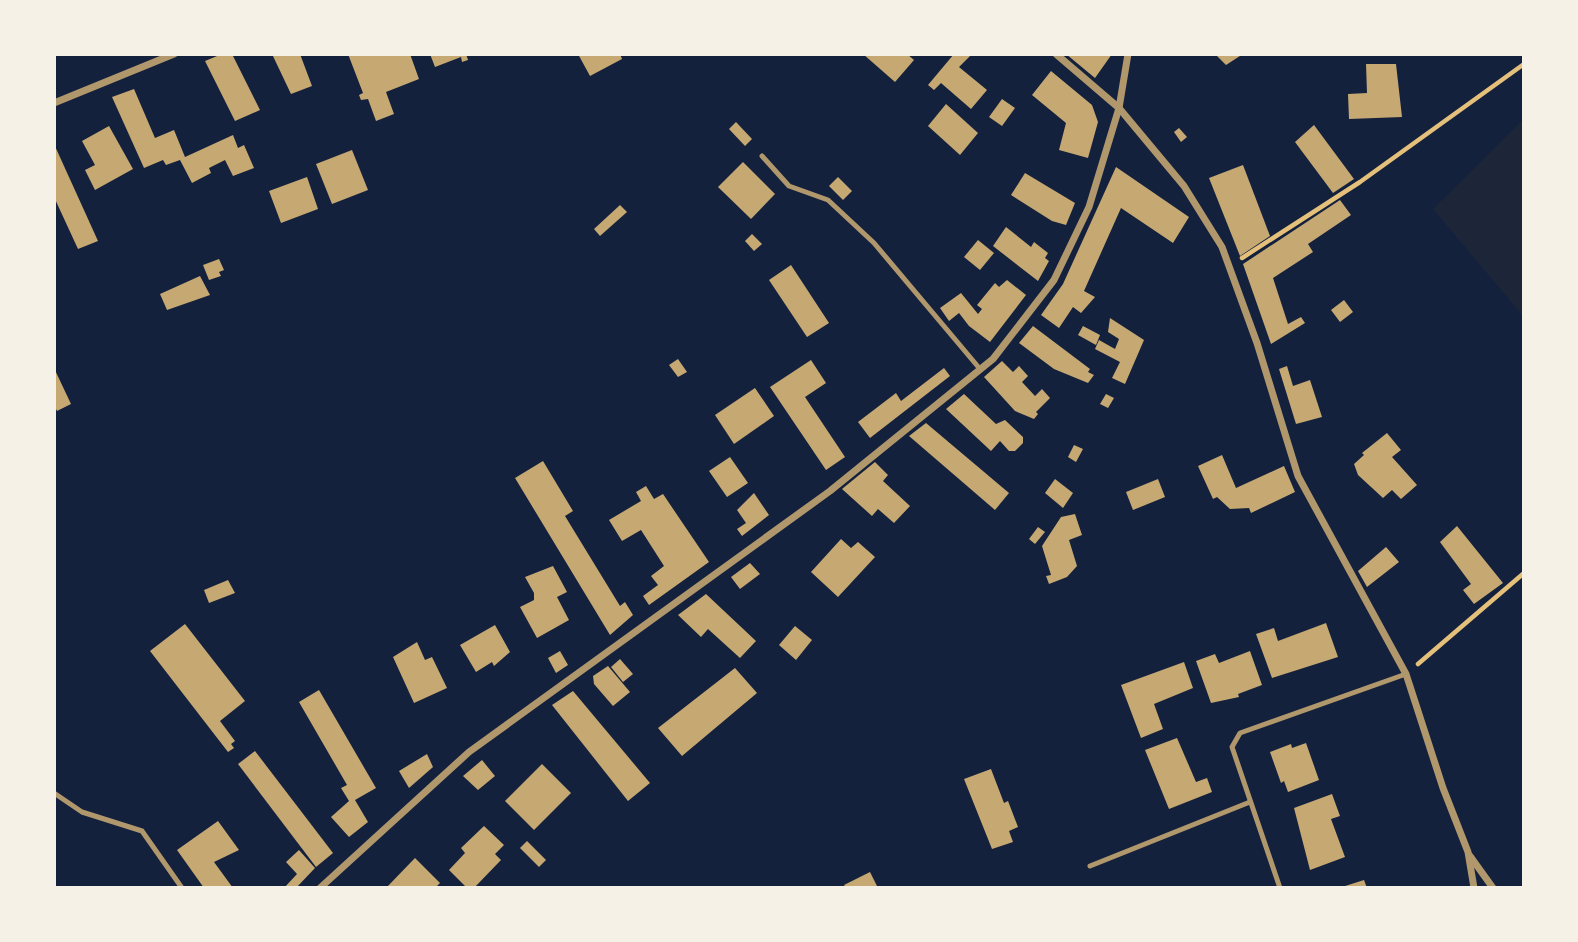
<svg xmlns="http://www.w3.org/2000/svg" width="1578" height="942" font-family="Helvetica,sans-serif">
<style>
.green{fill:#1d2539}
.building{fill:#c6a872}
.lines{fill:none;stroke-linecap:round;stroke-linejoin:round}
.path{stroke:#e5c07b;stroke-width:4.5}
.service{stroke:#b1986c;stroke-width:5}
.minor{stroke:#b1986c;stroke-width:7}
</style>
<rect width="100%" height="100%" fill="#14213d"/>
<path class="green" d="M1524,119V317L1433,209Z"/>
<g class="building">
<path d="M222,54H232L260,110L235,121L205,61Z"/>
<path d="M272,54H300L312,86L291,94Z"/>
<path d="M348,54H410L419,79L386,92L394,114L376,121L368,99L361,100L359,95L363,93Z"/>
<path d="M430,54H466L468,60L462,62L461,57L435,67Z"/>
<path d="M578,54H620L622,59L590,76Z"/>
<path d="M863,54H907L914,60L895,82Z"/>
<path d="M954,54H972L959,67L987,90L971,109L941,83L934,90L928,85Z"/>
<path d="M1066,54H1112L1095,78Z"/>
<path d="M1215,54H1243L1226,65Z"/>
<path d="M1366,64H1396L1402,117L1349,119L1348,94L1367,93Z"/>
<path d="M1051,71L1092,105L1098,122L1088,158L1059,150L1066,123L1032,95Z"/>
<path d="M134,89L155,138L174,130L185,157L233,135L238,148L244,145L254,168L233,176L225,160L209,168L211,173L192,183L180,160L166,165L163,160L144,168L112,97Z"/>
<path d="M1002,99L1015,108L1002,126L989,117Z"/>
<path d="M946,104L978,133L960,155L928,126Z"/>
<path d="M736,122L752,139L745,146L729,129Z"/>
<path d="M1314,125L1354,179L1333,193L1295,142Z"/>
<path d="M109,126L133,169L95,190L85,170L95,165L82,141Z"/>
<path d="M1179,128L1187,137L1181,142L1174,132Z"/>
<path d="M54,144L98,241L78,249L54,197Z"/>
<path d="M352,150L368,190L332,204L316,164Z"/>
<path d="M743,162L775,194L751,219L718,187Z"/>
<path d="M1243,165L1270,236L1240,256L1209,178Z"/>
<path d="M1116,167L1189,217L1173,243L1121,208L1084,291L1095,297L1081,313L1073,307L1059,328L1041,315L1063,284Z"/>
<path d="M1025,173L1075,203L1066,225L1052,221L1011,195Z"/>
<path d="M307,177L318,209L281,223L269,191Z"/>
<path d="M838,177L852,191L843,200L829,186Z"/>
<path d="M1340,200L1351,215L1308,244L1313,252L1273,278L1288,324L1301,317L1305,323L1271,344L1243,264Z"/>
<path d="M620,205L627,212L600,236L594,229Z"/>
<path d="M1006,227L1031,247L1034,242L1048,253L1045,258L1049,261L1038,281L993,246Z"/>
<path d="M752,234L762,244L754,251L745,241Z"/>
<path d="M978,240L994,253L980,270L964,257Z"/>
<path d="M219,259L224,270L219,272L221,276L209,280L203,265Z"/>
<path d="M791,265L829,323L807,337L769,280Z"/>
<path d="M200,276L210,295L167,310L160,294Z"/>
<path d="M1007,280L1026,295L990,342L969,326L959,313L949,321L940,308L961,293L978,314L982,309L977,305L995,283L999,287Z"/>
<path d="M1344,300L1353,312L1340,322L1331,310Z"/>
<path d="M1110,318L1144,340L1125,384L1112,378L1120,362L1095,349L1099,340L1115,349L1119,339L1108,332Z"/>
<path d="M1033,326L1090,369L1088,372L1094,375L1088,383L1054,369L1019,343Z"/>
<path d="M1083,326L1100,335L1096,345L1078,335Z"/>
<path d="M678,359L687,372L678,377L669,365Z"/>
<path d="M811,360L826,383L805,397L845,457L826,470L770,387Z"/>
<path d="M1002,361L1013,372L1019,366L1028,376L1022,382L1035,396L1042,389L1050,398L1036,412L1038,414L1034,419L1015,411L984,377Z"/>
<path d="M1287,366L1293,386L1310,380L1322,417L1296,424L1279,369Z"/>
<path d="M54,368L71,404L57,411L54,405Z"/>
<path d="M944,368L950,376L870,438L858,422L896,393L901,401Z"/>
<path d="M755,388L774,416L734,444L715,415Z"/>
<path d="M964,394L996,424L1005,420L1023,437V443L1015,451H1009L1000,441L991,451L946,409Z"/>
<path d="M1106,394L1114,398L1108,408L1100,404Z"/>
<path d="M926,423L1009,493L995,510L909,436Z"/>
<path d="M1387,433L1401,450L1392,457L1417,485L1401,499L1392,490L1383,498L1358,475L1354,464L1364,455L1362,453Z"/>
<path d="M1074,445L1083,449L1076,462L1068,457Z"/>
<path d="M1222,455L1236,488L1284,466L1295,492L1251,513L1249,508L1230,509L1217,497L1213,499L1198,466Z"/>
<path d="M730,457L748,483L727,497L709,471Z"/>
<path d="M543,461L573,511L565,516L620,606L625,602L633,615L610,635L515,478Z"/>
<path d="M875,462L888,475L883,481L910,506L894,523L878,509L872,516L842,489Z"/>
<path d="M1055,479L1073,493L1063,508L1045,493Z"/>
<path d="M1158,479L1165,497L1133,510L1126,492Z"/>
<path d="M646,486L654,499L663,494L709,562L649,605L643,596L658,585L651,576L664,566L641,530L622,541L609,520L641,501L636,492Z"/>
<path d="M754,493L769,515L742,536L737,529L746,523L737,510Z"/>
<path d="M1075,514L1082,535L1069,540L1077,566L1067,577L1049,584L1046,576L1051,575L1042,546L1061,517Z"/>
<path d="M1457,526L1503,583L1474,604L1463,590L1471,584L1440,542Z"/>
<path d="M1038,527L1045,532L1035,544L1029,539Z"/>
<path d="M841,539L851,548L858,542L875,557L838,597L811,572Z"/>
<path d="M1386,547L1399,562L1367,587L1358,571Z"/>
<path d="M750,563L760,574L740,589L731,577Z"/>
<path d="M553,566L567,592L557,597L569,620L537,638L520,607L534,600V593L525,577Z"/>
<path d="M228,580L235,593L209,603L204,590Z"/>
<path d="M706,594L756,641L740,658L708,629L701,637L678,615Z"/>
<path d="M1326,623L1338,657L1272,678L1256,634L1274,628L1278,641Z"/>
<path d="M185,624L245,701L220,721L235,741L231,744L234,748L228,752L150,651Z"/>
<path d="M495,625L510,652L494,666L492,662L476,672L460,645Z"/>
<path d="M795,626L812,640L796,660L779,645Z"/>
<path d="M417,642L425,660L432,657L447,688L414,703L393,657Z"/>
<path d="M560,651L568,665L556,673L548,658Z"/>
<path d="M1250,651L1262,685L1238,694L1239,697L1211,703L1196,661L1215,654L1219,663Z"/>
<path d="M620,659L633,674L623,682L611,667Z"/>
<path d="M1184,662L1193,688L1154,704L1163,729L1141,738L1121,685Z"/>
<path d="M608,666L630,692L613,706L594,684L593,676Z"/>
<path d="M735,668L757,693L682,756L658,728Z"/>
<path d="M319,690L376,788L355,800L368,822L349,837L331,817L349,801L341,788L347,785L299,702Z"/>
<path d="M573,691L650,783L628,801L552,705Z"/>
<path d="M1177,738L1196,782L1207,778L1212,792L1169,809L1145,750Z"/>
<path d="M1306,743L1319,780L1288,792L1284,781L1281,783L1270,752L1291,744L1292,748Z"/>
<path d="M255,751L333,853L316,867L238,764Z"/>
<path d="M427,754L433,767L409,788L399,771Z"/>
<path d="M482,760L495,776L478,790L463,776Z"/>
<path d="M542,764L571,793L534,830L505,801Z"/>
<path d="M991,769L1004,803L1008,801L1018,827L1009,831L1013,842L992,849L964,779Z"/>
<path d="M1332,794L1340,816L1331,819L1345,857L1310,870L1294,808Z"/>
<path d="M218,821L239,850L214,862L233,888H204L177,850Z"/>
<path d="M484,826L504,845L495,854L501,860L474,888H467L449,870L465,853L461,848Z"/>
<path d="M527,841L546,860L539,867L520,848Z"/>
<path d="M299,850L315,868L296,888H284L297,874L286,862Z"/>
<path d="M415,858L440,883L435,888H386Z"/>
<path d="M870,872L878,888H846L844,885Z"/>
<path d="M1364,880L1367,888H1342V887Z"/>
</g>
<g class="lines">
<g class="path">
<path d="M1242,258L1360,182L1524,64"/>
<path d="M1418,664L1524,573"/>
</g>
<g class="service">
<path d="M762,156L789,186L828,200L874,243L980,369"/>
<path d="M54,793L82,812L142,831L182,888"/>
<path d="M1090,866L1250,802"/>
<path d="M1280,888L1232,747L1240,733L1406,674"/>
</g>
<g class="minor">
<path d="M1056,54L1119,108L1184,186L1222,247L1257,343L1298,476L1406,674L1443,788L1468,852L1474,888"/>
<path d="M54,103L174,54"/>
<path d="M1470,856L1493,888"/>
<path d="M320,888L469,752L830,491L993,359L1054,280L1089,207L1119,108L1128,54"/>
</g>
</g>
<rect width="1578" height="942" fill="none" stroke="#f6f1e7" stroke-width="112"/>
</svg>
